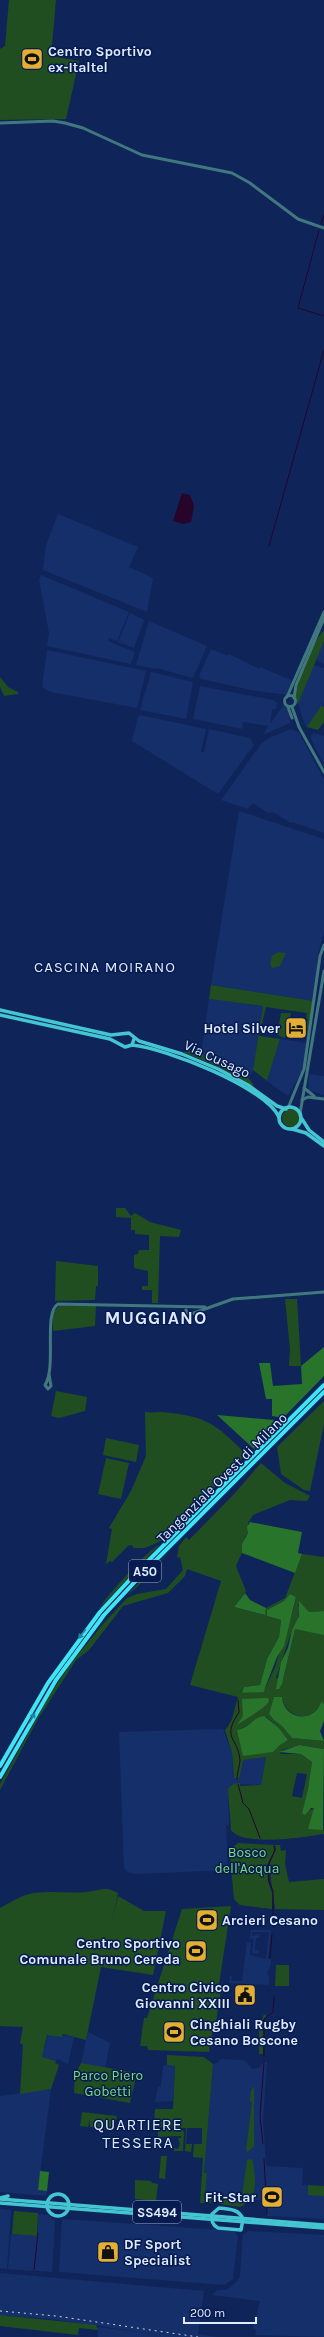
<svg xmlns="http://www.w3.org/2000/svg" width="324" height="2337" font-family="Karla,sans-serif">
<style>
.built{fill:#152f6b}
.green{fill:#204e21;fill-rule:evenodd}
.forest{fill:#27742a}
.water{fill:#27052a}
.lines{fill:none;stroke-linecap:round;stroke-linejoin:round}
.stream{stroke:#27052a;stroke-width:1}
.minor{stroke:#41787e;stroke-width:3}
.major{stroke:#44c6d2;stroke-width:3.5}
.highway{stroke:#3fe5f4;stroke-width:4}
.rail{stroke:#c8d4ec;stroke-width:1;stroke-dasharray:2 4;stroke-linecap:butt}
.oneway{fill:#2280a2}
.labels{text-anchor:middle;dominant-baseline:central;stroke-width:3;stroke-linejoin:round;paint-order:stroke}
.shield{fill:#061b4f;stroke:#9eacca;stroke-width:1}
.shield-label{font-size:13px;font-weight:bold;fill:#dfeafe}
.poi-label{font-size:14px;font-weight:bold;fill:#dfeafe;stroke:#061b4f;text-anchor:start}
.street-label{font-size:14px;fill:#dfeafe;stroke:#061b4f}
.park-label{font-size:14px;fill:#7dde7c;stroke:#061b4f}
.neighbourhood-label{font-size:15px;letter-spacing:1px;fill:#dfeafe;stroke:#061b4f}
.quarter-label{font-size:16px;letter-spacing:1px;fill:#dfeafe;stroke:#061b4f}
.district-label{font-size:18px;font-weight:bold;letter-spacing:1px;fill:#dfeafe;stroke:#061b4f}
</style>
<rect width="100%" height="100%" fill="#0f255a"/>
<g class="built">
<path d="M58,514L138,547L129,567L153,578L147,612L43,570L46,545Z"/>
<path d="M41,575L129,612L117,641L109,638L108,641L135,652L131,664L47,646L49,633L39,580Z"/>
<path d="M130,613L144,620L134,648L118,642Z"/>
<path d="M149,621L207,646L193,678L156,668L155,669L136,665Z"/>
<path d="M323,641H324V664L315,659Z"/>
<path d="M211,649L228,656L229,654L259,669L260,667L291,680L292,683L287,695L251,690L201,679L199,676Z"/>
<path d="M47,650L146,671L137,708L51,692L42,687Z"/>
<path d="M313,665L324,668V701L323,707L306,728L298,704Z"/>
<path d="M151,672L193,682L186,719L140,710Z"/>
<path d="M200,686L273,700L277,703L276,709H272L270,724L284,704L288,707L290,723L263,735L268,726L243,722L242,729L193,719Z"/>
<path d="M140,715L206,729L201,752H204L209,729L250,738L254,745L218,794L132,741L138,717Z"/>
<path d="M291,729L299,733L324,779V833L292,822L291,823L273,812L268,813L253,803L248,809L221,800L261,744L269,738Z"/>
<path d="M315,733L324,736V765L311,739V735Z"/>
<path d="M239,811L324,839V932L318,954L314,1001L211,985Z"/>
<path d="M209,999L263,1006L253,1070L249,1078L233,1068L201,1054Z"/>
<path d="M280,1039L307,1043L302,1071L288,1096L267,1081Z"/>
<path d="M309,1074L324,1076V1095L308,1090Z"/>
<path d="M223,1729L232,1753L233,1777L239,1779L243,1760L266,1757L261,1785L232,1784L228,1790L229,1825H226L228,1870L135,1874L127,1872L124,1867L119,1732Z"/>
<path d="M251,1930H271L268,1959H271V1964L267,1973L269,1977V1985L229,1983L230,1976H232L231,1981H242L247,1942L251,1943L250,1955L266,1959L269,1932H252V1936L260,1934L259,1938H256L255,1950L259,1951L258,1954L252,1953L254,1939H250Z"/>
<path d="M88,2032L110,2043L105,2068L81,2063Z"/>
<path d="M48,2034L74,2037L68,2064L58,2059L56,2061L42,2057Z"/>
<path d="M221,2059L244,2060L252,2069L259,2068L263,2062H267L263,2119L266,2166L303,2168L302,2185L324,2186V2219L267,2216V2201L205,2195L207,2173H204L213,2064L217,2063Z"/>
<path d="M163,2065L175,2066L173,2101L155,2102L158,2087H161Z"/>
<path d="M51,2089L38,2190L47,2191L46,2196L0,2192V2096Z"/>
<path d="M0,2209L11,2210L7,2269L0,2268Z"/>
<path d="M38,2214L48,2215L55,2221L52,2272L8,2269L11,2234L38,2236Z"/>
<path d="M62,2219L234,2231L238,2236L233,2279L224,2285L59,2272Z"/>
<path d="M248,2231L324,2235V2337L255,2335L256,2329H253L260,2301L212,2295L217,2290H227L236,2282L240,2276L243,2234Z"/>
<path d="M0,2273L204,2291L198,2334L217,2337H98V2327L161,2335L50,2319L0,2315Z"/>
</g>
<g class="green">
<path d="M9,0H56L51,56L79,61L66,119L0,120V49L5,46Z"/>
<path d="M324,631V641L298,704C296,701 295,696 295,692C296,682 316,635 324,631Z"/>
<path d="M0,677L8,687L18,692V694L4,696L0,687Z"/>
<path d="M321,706L324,707V722L318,730L307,727Z"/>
<path d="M278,952L286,953L280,966L272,968L270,964L272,956Z"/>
<path d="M211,985L314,1001L308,1033L305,1032H307L308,1028L305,1027H307L308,1019L306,1018L307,1013L266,1007L259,1036L280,1039L267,1081L253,1070L263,1006L209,999Z"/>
<path d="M281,1013H291L285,1038L277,1035Z"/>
<path d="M191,1051C212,1058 244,1066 255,1087L212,1064L183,1052Z"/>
<circle cx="291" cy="1118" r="9"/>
<path d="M116,1208H125L131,1216L135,1213L150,1222L181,1230L179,1237L160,1236L158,1303H152V1290H142V1286H148V1271L134,1268V1255L138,1254L139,1250H149V1235L135,1234V1230H131V1218L116,1217Z"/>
<path d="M56,1261L98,1266V1286H96L95,1300L55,1301Z"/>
<path d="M297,1299L301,1366H289L290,1349L285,1299Z"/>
<path d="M60,1305L96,1306L95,1326L53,1331V1312Z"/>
<path d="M56,1391L87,1397L85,1411L59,1418L51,1416Z"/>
<path d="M324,1401V1424L310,1491L304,1490L281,1474L277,1447Z"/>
<path d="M145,1412C152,1413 157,1412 162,1412C206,1416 215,1423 246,1454L163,1540L145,1548H133V1546L129,1545L112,1562L110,1561L106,1564L112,1529L109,1528L131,1491L146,1456Z"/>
<path d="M106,1438L139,1445L136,1462L103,1455Z"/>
<path d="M106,1458L129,1463L121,1499L98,1494Z"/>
<path d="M261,1463L285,1483L310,1496L307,1501L290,1500L253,1515L248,1523V1533L245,1537L242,1553L236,1566L246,1591L234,1607L264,1615L266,1608L285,1598L302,1554L324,1557V1611L309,1612L302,1605H298L300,1610L297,1621L292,1630L276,1678L283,1680L295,1629L322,1633L324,1635V1704L321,1703C312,1724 286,1719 282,1697L274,1698L269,1714L274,1720L282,1725L292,1738L324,1741V1749L299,1745L282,1750L280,1754H301L312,1762L308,1789L302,1813L314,1808L311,1824L324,1830V1834C305,1837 243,1847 231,1830L228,1790C230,1784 235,1783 240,1783V1786L261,1785L266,1757L243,1760L239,1779L234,1778L232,1753L225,1730C234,1721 234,1708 238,1697L190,1685L221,1581L187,1569L185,1576L168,1593L123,1606L89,1650L76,1660L38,1719L0,1790V1784L52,1691L73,1661L103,1624L127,1598L137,1594L166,1589L183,1570L180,1557L177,1558L179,1546L186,1537L189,1540L235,1493ZM290,1594L296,1597L293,1611L275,1667L264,1691L242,1693L244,1687L260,1685L267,1659L279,1637L281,1620L267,1616V1610L284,1601ZM266,1717L279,1728L288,1740L280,1745L273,1752L240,1730L255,1720ZM297,1773L307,1774L302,1798L292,1796Z"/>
<path d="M159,1545L99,1609C103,1599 152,1546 159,1545Z"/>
<path d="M176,1545L135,1589L127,1595Z"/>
<path d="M238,1843L274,1845V1851L267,1865L268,1881L272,1893V1909L240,1905L234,1899L230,1856L232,1848Z"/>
<path d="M275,1845H280L281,1851L286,1850L285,1864L289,1882L324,1879V1910L275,1909L269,1865L276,1849Z"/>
<path d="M102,1889H109L118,1893L112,1921L118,1896L144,1911H166L153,1975L101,1967L86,2040L63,2034L62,2037L47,2035L42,2057L56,2061L55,2063L59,2065L51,2089L20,2094L23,2045L20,2043L23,2027L0,2026V1908C11,1902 22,1895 34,1893C58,1890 79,1896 102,1889Z"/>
<path d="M231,1906L219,1984H222L216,2022H214L209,2052L148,2050L147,2046H140L144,2018H147L182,1909Z"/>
<path d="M276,1965H289V1986H275Z"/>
<path d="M264,2014L266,2016L263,2021V2054H259V2029Z"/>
<path d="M167,2055L204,2057L213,2064L204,2173H207L205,2195L212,2197L211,2203H200L203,2158L193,2157L194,2144H202V2128H187L186,2144H192L191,2152L185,2151L186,2128L154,2127L155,2109H173L175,2066L167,2065Z"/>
<path d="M81,2063L137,2073L130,2103L74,2093L75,2075Z"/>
<path d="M254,2086V2146L248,2152L246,2151L252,2102L250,2101L251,2091Z"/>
<path d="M82,2112L117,2116L113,2129L90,2127V2119L88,2127L80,2126Z"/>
<path d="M166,2129L182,2130L184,2132L183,2151H174V2148L178,2149L180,2144L178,2138H181V2136L158,2137V2131Z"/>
<path d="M161,2156H167L165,2179L159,2178Z"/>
<path d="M250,2159L253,2161C255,2178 260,2197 240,2207L220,2204L218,2202L220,2198L239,2199L242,2196L247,2160Z"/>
<path d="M135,2180L151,2181L152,2183L158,2184L156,2201L135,2199Z"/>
<path d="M308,2185L324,2186V2196L308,2195Z"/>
<path d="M14,2211L38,2213L37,2236L12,2234Z"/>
<path d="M0,2315L96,2325L98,2330L79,2328L78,2335L0,2326Z"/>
</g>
<g class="forest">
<path d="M324,1347V1376L283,1418L272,1416V1399H266L259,1363H270L273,1386L302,1384L301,1366Z"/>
<path d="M217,1415L274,1420L271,1428L254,1449Z"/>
<path d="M250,1522L302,1532L298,1553L302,1554L295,1573L242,1553V1544L248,1533L247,1527Z"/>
<path d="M245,1593L250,1600L266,1608L265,1615L234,1607Z"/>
<path d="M290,1594L296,1597L284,1646L277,1657L265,1688L264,1692L242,1693L244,1687L260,1685L267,1659L279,1637L281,1620L267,1616V1610L284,1601Z"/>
<path d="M299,1601L309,1612L324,1611V1635L295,1629L282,1684L279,1689H276L281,1662L288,1648L292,1630L299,1616Z"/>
<path d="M274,1697H282C284,1720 314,1724 321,1702L324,1704V1721L320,1731L324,1741L292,1738L282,1726L274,1720L269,1714Z"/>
<path d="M268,1698L269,1701C266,1708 245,1719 237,1725L243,1716L242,1699Z"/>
<path d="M264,1716L279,1728L288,1740L280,1745L273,1752L243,1756L237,1730C248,1729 253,1717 264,1716Z"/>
<path d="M299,1745L324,1749L323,1830L308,1829L314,1808H311L305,1815L302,1813L308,1789L312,1762L301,1754L279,1752Z"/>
<path d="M40,2171L49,2172L47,2191L38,2190Z"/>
</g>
<path class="water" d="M182,493L190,495L194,506L191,522L183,524L173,521Z"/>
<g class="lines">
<g class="stream">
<path d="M321,224L324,215"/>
<path d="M319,230L298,308L324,316"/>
<path d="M269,546L324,350"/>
<path d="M237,1779C237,1772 240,1766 240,1760C238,1737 221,1739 239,1712L238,1700"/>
<path d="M238,1784L243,1803L249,1809L260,1838"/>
<path d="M273,1927V1891L269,1882L268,1866L275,1850L274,1846"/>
<path d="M270,1958L272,1934"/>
<path d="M264,2056V2019L273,2012L274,1997"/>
<path d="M263,2144L260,2116L264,2062"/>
<path d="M264,2159L267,2214"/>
<path d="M34,2270L38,2233"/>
</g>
<g class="minor">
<path d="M0,123L53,121L65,123L83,128L142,155L232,173L250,183L298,219L324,228"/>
<circle cx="290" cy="701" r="5.5"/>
<path d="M287,697L324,612"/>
<path d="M294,698L296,685L324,618"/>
<path d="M288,707L292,718"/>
<path d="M292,707L299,727L324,772"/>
<path d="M304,1088L314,1096"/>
<path d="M302,1100L308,1097L324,1099"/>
<path d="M288,1108L304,1069L320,956L324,945"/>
<path d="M300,1114L324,971"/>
<path d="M186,1310L187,1313L191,1314L233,1299L324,1292"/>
<path d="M49,1374L51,1386L48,1389L45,1385C57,1367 43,1313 58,1304L205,1307"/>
</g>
<g class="major">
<path d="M0,1010L111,1035L129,1033L139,1041L182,1054L218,1069L248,1085L277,1106L286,1109"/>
<path d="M0,1015L110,1039L125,1047L132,1045L134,1039"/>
<path d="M132,1045C165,1048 265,1087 279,1117"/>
<circle cx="290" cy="1118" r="11"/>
<path d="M302,1119L309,1130L324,1142"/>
<path d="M292,1129L306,1133L324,1146"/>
<circle cx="58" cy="2205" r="11"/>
<path d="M0,2198L8,2196"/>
<path d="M0,2199L324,2225"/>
<path d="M0,2203L324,2228"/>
<path d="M219,2208C229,2209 239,2209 243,2219L241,2230L218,2228C212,2225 211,2220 212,2214Z"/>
</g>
<g class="highway">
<path d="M0,1766L48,1683L100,1612L136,1573L324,1385"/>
<path d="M0,1777L56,1680L104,1615L145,1571L324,1392"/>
</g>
<path class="rail" d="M0,2311L56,2316L198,2337"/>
</g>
<defs><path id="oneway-solid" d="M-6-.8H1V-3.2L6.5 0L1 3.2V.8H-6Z"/></defs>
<g class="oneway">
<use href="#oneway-solid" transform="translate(82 1634) rotate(128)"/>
<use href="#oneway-solid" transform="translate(32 1718) rotate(-60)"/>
</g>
<defs>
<g id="stadium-square" transform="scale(1.15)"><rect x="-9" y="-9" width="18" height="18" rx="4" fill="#e3ae34" stroke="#061b4f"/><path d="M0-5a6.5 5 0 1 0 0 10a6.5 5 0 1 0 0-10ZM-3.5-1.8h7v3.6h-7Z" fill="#111"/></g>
<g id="hotel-square" transform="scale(1.15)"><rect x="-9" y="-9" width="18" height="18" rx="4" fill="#e3ae34" stroke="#061b4f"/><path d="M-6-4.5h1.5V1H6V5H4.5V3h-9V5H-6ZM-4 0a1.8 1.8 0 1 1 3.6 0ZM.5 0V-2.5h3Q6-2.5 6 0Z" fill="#111"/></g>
<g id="civic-square" transform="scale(1.15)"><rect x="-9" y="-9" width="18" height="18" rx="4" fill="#e3ae34" stroke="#061b4f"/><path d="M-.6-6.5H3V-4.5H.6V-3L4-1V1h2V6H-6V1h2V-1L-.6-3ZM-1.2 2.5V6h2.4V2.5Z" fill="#111"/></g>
<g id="shop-square" transform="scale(1.15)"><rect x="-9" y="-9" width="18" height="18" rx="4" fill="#e3ae34" stroke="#061b4f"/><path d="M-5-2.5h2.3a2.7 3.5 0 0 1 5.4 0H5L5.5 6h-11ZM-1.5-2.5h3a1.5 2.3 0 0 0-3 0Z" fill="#111"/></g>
</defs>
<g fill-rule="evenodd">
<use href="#stadium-square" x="32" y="59"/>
<use href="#hotel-square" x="296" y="1028"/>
<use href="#stadium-square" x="207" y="1920"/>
<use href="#stadium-square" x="196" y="1951"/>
<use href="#civic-square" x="245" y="1995"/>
<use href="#stadium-square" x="174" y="2032"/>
<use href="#stadium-square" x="272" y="2197"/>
<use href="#shop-square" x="108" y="2252"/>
</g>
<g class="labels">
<g class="shield">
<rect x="129" y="1560" width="32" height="22" rx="3"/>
<rect x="133" y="2201" width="48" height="22" rx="3"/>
</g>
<g class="shield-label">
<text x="145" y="1571">A50</text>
<text x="157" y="2212">SS494</text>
</g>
<g class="poi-label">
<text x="48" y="51">Centro Sportivo<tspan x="48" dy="16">ex-Italtel</tspan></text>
<text x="280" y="1028" text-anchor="end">Hotel Silver</text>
<text x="222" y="1920">Arcieri Cesano</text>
<text x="180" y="1943" text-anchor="end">Centro Sportivo<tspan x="180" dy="16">Comunale Bruno Cereda</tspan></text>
<text x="230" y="1987" text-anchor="end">Centro Civico<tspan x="230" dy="16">Giovanni XXIII</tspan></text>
<text x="190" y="2024">Cinghiali Rugby<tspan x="190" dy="16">Cesano Boscone</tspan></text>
<text x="256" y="2197" text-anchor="end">Fit-Star</text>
<text x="124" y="2244">DF Sport<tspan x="124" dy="16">Specialist</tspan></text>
</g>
<g class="street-label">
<text transform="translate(217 1059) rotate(25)">Via Cusago</text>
<text transform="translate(222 1478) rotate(-45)">Tangenziale Ovest di Milano</text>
</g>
<g class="park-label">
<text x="247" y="1852">Bosco<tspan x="247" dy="16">dell'Acqua</tspan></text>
<text x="108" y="2075">Parco Piero<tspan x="108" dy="16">Gobetti</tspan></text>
</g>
<g class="neighbourhood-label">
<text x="105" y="967">CASCINA MOIRANO</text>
</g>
<g class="quarter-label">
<text x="138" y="2124">QUARTIERE<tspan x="138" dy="18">TESSERA</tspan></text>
</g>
<g class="district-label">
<text x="156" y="1318">MUGGIANO</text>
</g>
</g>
<path d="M184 2317v6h72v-6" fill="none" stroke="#dfeafe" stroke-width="2"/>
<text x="190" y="2317" font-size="12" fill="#dfeafe" stroke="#061b4f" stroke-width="3" paint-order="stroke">200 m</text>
</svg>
